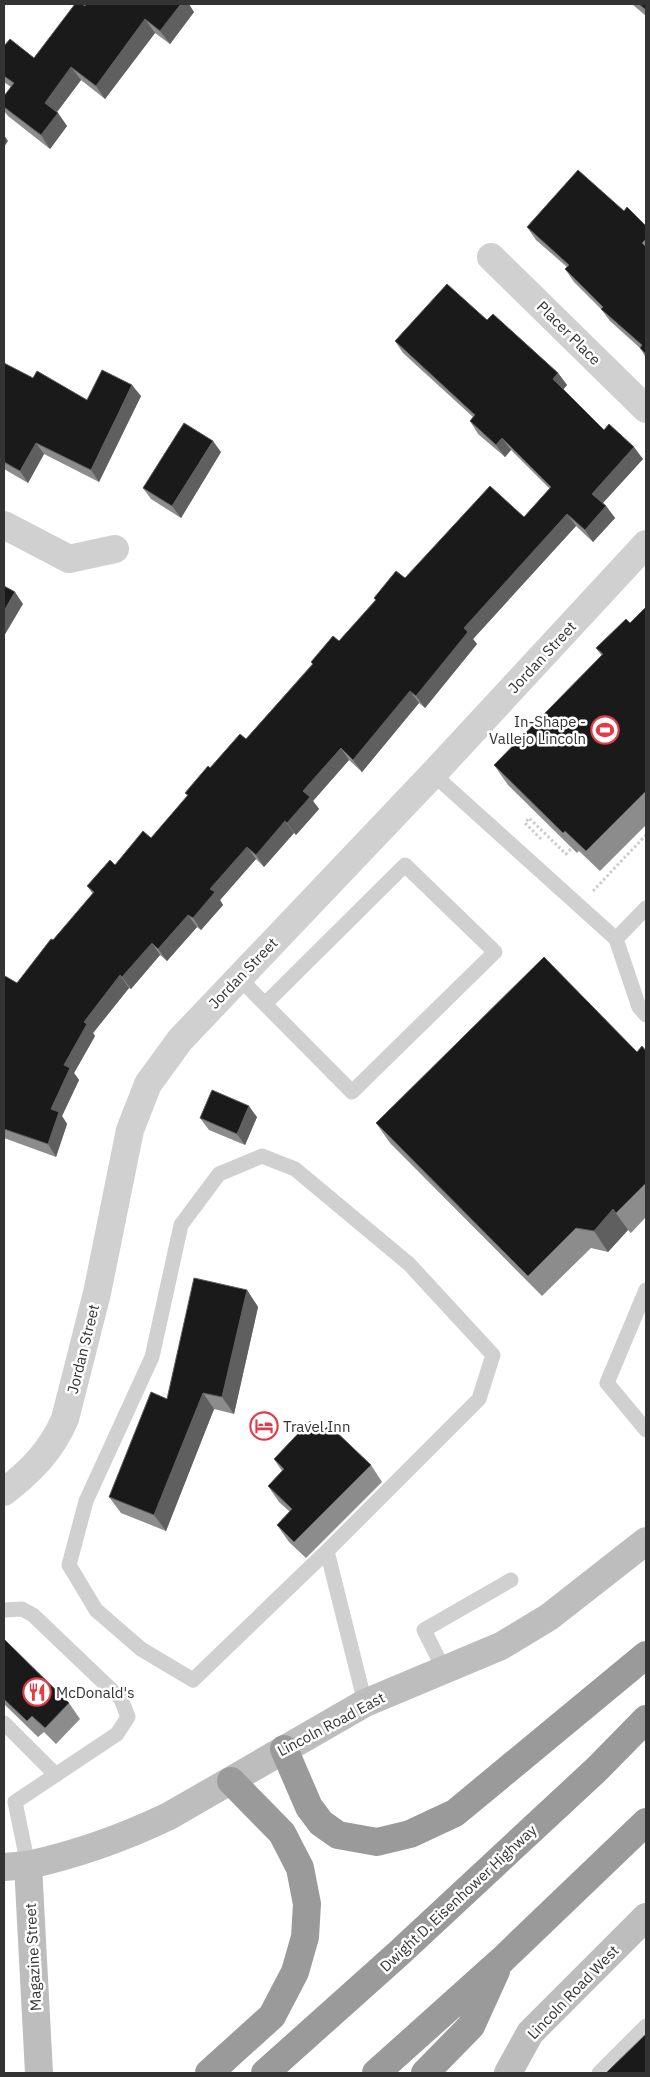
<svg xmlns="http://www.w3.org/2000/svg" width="650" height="2077" font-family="'IBM Plex Sans',sans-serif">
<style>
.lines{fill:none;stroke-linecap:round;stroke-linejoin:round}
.path{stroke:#cdcdcd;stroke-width:3;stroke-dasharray:2.5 2.5;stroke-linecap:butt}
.lane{stroke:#d0d0d0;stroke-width:15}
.street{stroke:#d0d0d0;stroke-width:28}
.secondary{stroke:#bdbdbd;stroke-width:28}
.highway{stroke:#9a9a9a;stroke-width:28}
.wall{fill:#8c8c8c}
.shaded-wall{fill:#5f5f5f}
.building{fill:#1a1a1a;stroke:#5f5f5f}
.labels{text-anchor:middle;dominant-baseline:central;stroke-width:5;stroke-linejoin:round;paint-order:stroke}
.street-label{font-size:15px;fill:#333;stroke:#fff}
.poi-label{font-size:15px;fill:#333;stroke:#fff;text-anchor:start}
</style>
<rect width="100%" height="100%" fill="#fff"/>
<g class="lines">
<g class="path">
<path d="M541,839L525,823L529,818L566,854L572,848"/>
<path d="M593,891L646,835"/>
</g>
<g class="lane">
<path d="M433,774L616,939L646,908"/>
<path d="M616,939L639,1007L646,1015"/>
<path d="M239,978L352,1092L495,952L405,865L265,1004"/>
<path d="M646,1290L607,1383L646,1430"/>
<path d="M327,1551L479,1399L493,1355L409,1264L295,1169L262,1156L219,1174L181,1225L152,1357L86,1501L69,1565L96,1610L141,1649L193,1680L327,1551L365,1703"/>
<path d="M4,1610L22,1609L33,1615L121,1699L128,1717L117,1734L15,1802L28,1865"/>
<path d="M444,1670L424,1630L511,1580"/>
<path d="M4,1723L56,1775"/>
<path d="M599,2073L646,2026"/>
</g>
<g class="street">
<path d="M491,257L646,409"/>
<path d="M4,525L69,559L115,549"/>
<path d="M4,1492C31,1471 51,1451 65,1419L97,1293L130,1130L148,1084L180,1040L433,774L646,544"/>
</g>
<g class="secondary">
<path d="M28,1865C79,1854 121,1839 169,1816L365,1703L501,1646L549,1617L646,1541"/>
<path d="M4,1867L28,1865L39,2073"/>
<path d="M508,2073L530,2033L646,1917"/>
</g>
<g class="highway">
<path d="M284,1749L309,1807L321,1823L338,1835L377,1842L410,1834L455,1813L646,1655"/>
<path d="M209,2073L272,2016L295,1972L305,1937L307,1904L300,1868L282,1833L231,1781"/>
<path d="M265,2073L398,1954L597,1769L646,1719"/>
<path d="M376,2073L502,1960L646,1822"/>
<path d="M425,2073L471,2026L496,1971"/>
</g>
</g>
<g class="wall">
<path d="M632,4H646V16Z"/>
<path d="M85,6L194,12L170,44L155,33L105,99L81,80L57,112L67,126L50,149L8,116L4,111V96L11,87L4,82V46L34,58Z"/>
<path d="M624,211L646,226V358L640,348L610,321L601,309L574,282L565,269L567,267L536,240L527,227Z"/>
<path d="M487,320L558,373L567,385L563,389L604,430L643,459L603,503L606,506L615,518L593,542L576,526L473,639L477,644L425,708L419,703L362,772L349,760L313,801L319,809L296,835L294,833L264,867L256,859L220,900L223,905L201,930L197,927L167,961L160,955L131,989L129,988L93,1033L95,1036L74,1073L79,1080L62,1116L67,1124L56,1157L4,1138V979L17,983L93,894L87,886L151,838L188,796L185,793L210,768L246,739L312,664L311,662L339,641L375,600L374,598L405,578L524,517L550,489L511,450L505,457L478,434L470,421L473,417L403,353L395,341Z"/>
<path d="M4,363L33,378L87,400L141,396L99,482L44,454L28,483L4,469Z"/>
<path d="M221,452L181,518L151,499L143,488Z"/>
<path d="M646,607V825L600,871L579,851L577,853L508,785L494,765L602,656L596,648L630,623Z"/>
<path d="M646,1051V1217L631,1233L628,1230L608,1252L591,1248L542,1296L390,1143L376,1123L637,1052Z"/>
<path d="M257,1117L245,1145L209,1130L200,1118Z"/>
<path d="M247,1290L258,1307L234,1414L214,1409L166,1531L121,1513L109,1497L167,1399Z"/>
<path d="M322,1432L371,1465L382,1482L306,1558L289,1542L277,1525L290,1512L279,1502L268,1486L282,1471L274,1459Z"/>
<path d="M4,1641L69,1703L80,1719L56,1744L44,1732L38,1737L4,1704Z"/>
</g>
<g class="shaded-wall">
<path d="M181,4H189L194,12L170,44L160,31Z"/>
<path d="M145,19L155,33L105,99L96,86Z"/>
<path d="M71,67L81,80L54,116L45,103Z"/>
<path d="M58,113L67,126L50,149L41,135Z"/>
<path d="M4,135L8,141L4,147Z"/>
<path d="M558,373L567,385L562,391L553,379Z"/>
<path d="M132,385L141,396L99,482L91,470Z"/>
<path d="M502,438L511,450L505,457L496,445Z"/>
<path d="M213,441L221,452L181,518L172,506Z"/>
<path d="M36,443L44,454L28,483L20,471Z"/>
<path d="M634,447L643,459L600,506L592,494Z"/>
<path d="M606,506L615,518L593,542L585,530Z"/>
<path d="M567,514L576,526L473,639L477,644L425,708L416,696L464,628Z"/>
<path d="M15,592L23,604L4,636V611Z"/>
<path d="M410,691L419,703L362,772L353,760Z"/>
<path d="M341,748L349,760L313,801L319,809L296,835L287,823L303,791Z"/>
<path d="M285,821L294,833L264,867L256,855Z"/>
<path d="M247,847L256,859L220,900L223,905L201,930L193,918L210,889Z"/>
<path d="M188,915L197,927L167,961L158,949Z"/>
<path d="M152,943L160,955L131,989L122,977Z"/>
<path d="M120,975L129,988L93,1033L95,1036L74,1073L79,1080L62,1116L67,1124L56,1157L48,1144L51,1109L64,1065L84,1022Z"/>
<path d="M249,1106L257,1117L245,1145L237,1134Z"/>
<path d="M613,1209L628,1230L608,1252L594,1231Z"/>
<path d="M247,1290L258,1307L234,1414L222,1397Z"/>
<path d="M203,1393L214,1409L166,1531L154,1515Z"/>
</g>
<g class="building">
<path d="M75,4H82L85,6L87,4H181L160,31L145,19L96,86L71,67L45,103L58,113L41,135L4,107V96L14,83L4,76V46L10,39L34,58Z"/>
<path d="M639,4H646V10Z"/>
<path d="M578,170L624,211L627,207L646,226V239L642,243L646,247V354L640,348L642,345L601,309L603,307L565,269L569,265L527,227Z"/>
<path d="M447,284L487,320L493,314L558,373L553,379L604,430L609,424L634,447L592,494L606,506L585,530L567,514L464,628L468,632L416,696L410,691L353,760L341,748L303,791L310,797L287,823L285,821L256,855L247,847L210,889L215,892L193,918L188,915L158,949L152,943L122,977L120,975L84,1022L87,1024L64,1065L70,1068L51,1109L59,1112L48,1144L4,1129V979L5,976L17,983L51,939L53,940L94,892L87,886L110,860L115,865L143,831L151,838L188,795L185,793L208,766L210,768L240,734L246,739L313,664L311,662L333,636L339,641L376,600L374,598L396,571L405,578L490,486L524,517L551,487L502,438L496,445L470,421L475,415L395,341Z"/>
<path d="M4,363L33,378L37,371L87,400L102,370L132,385L91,470L36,443L20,471L4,462Z"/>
<path d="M184,423L213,441L172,506L143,488Z"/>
<path d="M4,586L15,592L4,611Z"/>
<path d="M646,607V791L586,851L565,831L563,833L494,765L603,654L596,648L626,619L630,623Z"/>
<path d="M544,957L637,1052L642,1046L646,1051V1183L616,1213L613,1209L594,1231L576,1228L528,1276L376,1123Z"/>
<path d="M212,1090L249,1106L237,1134L200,1118Z"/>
<path d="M194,1278L247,1290L222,1397L203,1393L154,1515L109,1497L151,1392L167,1399Z"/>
<path d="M310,1421L322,1432L329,1425L371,1465L294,1542L277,1525L292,1509L268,1486L284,1469L274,1459Z"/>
<path d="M5,1640L69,1703L45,1728L32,1716L27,1721L4,1699V1641Z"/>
<path d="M646,2034V2073H606Z"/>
</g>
<defs>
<g id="stadium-ring" transform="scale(1.4375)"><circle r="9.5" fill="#fff" stroke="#e63946" stroke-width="1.5"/><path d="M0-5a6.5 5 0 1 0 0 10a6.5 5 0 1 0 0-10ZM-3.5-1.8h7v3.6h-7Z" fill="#e63946"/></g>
<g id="hotel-ring" transform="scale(1.4375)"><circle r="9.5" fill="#fff" stroke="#e63946" stroke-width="1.5"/><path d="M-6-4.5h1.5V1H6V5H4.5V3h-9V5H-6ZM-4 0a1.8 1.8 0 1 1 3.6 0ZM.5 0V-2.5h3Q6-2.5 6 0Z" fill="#e63946"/></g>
<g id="restaurant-ring" transform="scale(1.4375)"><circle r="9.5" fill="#fff" stroke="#e63946" stroke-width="1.5"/><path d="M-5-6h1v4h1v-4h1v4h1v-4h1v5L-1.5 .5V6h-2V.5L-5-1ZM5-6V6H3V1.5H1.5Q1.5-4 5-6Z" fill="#e63946"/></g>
</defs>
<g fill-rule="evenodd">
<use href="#stadium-ring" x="605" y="730"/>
<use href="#hotel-ring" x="264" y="1426"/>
<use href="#restaurant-ring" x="37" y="1692"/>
</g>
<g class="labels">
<g class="street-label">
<text transform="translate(569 333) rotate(45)">Placer Place</text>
<text transform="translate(542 657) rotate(-47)">Jordan Street</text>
<text transform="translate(243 973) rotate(-46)">Jordan Street</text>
<text transform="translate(83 1349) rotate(-76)">Jordan Street</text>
<text transform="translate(331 1724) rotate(-28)">Lincoln Road East</text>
<text transform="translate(458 1898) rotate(-43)">Dwight D. Eisenhower Highway</text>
<text transform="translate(33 1957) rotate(-93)">Magazine Street</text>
<text transform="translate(573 1992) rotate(-46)">Lincoln Road West</text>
</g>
<g class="poi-label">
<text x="586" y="721" text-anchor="end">In-Shape -<tspan x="586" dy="17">Vallejo Lincoln</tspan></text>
<text x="283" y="1426">Travel Inn</text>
<text x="56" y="1692">McDonald's</text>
</g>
</g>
<rect width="650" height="2077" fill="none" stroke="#333333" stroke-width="10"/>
</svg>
